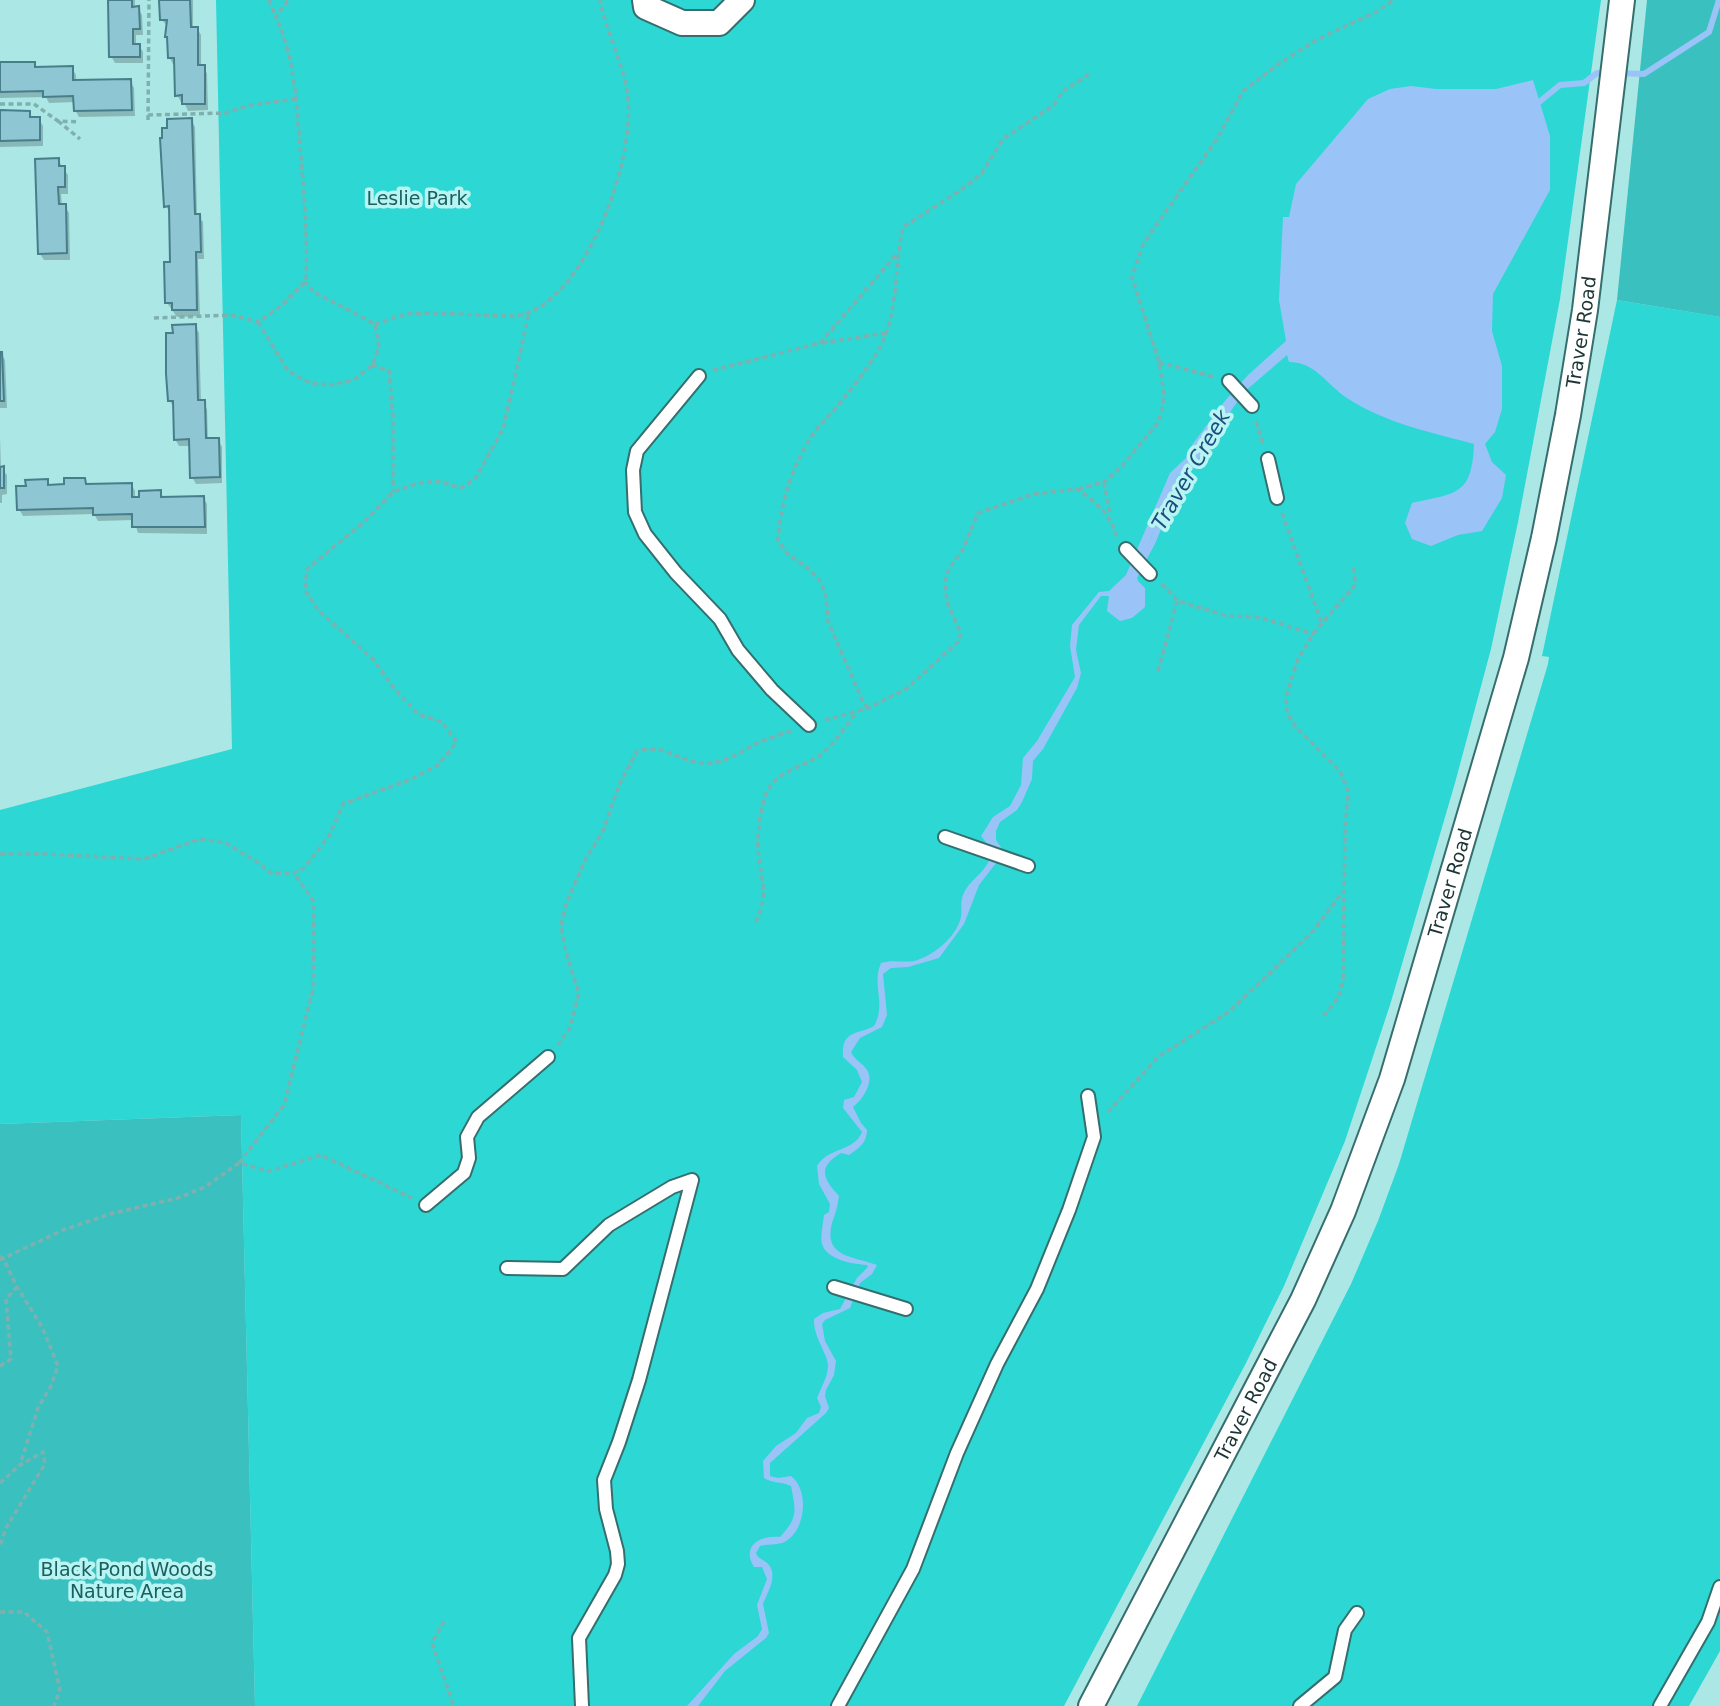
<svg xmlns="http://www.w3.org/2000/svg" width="1720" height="1706" font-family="'DejaVu Sans',sans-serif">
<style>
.green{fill:#2cd7d4}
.forest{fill:#3ac1bf}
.water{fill:#9ac4f7}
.shadow{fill:#0003}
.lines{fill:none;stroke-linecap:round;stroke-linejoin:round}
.stream{stroke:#9ac4f7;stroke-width:6}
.building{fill:#8ec6d3;stroke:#487e8a;stroke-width:2}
.lane-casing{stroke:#356e6d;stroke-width:16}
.street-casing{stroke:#356e6d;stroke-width:28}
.path{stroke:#7fb0af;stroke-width:3.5;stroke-dasharray:5 3.5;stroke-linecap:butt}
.lane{stroke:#fff;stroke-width:12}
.street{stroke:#fff;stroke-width:24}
.labels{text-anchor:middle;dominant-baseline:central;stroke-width:7;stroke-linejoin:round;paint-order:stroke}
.park-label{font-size:19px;fill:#196160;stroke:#b8f4f2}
.street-label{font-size:19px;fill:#1d3535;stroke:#b8f4f2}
.water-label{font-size:21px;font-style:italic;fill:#1b4b80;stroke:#b8f4f2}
</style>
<rect width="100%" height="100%" fill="#abe7e5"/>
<g class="green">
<path d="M216,0H1601L1560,299L1518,522L1491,649L1455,783L1390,1005L1345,1141L1284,1286L1246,1363L1064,1706H255L241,1115L0,1124V810L232,749Z"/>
<path d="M1617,300L1720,317V1651L1689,1706H1137L1351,1284L1378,1221L1399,1164L1548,664L1549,657L1542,656Z"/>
</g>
<g class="forest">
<path d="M1647,0H1720V317L1617,300Z"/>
<path d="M241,1115L255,1706H0V1124Z"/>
</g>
<path class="water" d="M1533,80L1550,136V190L1493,294L1492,331L1502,366V409L1495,432L1485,444L1492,462L1506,475L1502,498L1482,531L1458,535L1431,546L1412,539L1405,523L1412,503C1456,493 1472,496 1474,444C1430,432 1385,423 1347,398C1327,385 1316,362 1289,362L1287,355L1243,393L1198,460L1177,477L1136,573L1138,581L1145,588V607L1132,618L1120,621L1107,611L1109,596H1101L1079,625L1076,650L1081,673L1077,688L1043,749L1033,761L1032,779L1022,802L1017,810L1000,822L996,831V840L1002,849L996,863L979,885L964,924L939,958L908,967L891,968L883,974L887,1015L882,1027L860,1038L851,1052C855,1061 862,1062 867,1070C875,1082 862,1100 853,1107L861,1123L867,1130C867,1143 859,1148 849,1155L841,1153C817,1167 823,1179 839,1196C838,1206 835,1214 832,1223C823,1258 854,1256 877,1265L872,1274L860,1283L850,1308L825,1320L822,1324L825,1341L836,1361L834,1375L826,1390L825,1396L829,1408L826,1413L770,1463V1476L778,1478L791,1476C810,1490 806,1534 782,1543C775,1545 768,1544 760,1546L756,1553C759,1560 764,1559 769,1565C778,1577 767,1593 763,1604L769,1633L766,1638L725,1671L698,1706H687L734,1654L758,1636L762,1629L757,1605L767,1579L762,1567H754C741,1546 760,1535 780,1537C798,1517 796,1512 791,1486C781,1481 773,1484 764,1478L763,1461L776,1446L796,1433L807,1418L819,1413L821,1407L817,1398C821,1388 828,1376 828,1366C829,1356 813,1337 814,1319L823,1313L840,1309L857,1278L868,1267L867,1265C853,1264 827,1260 822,1244C820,1237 823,1224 824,1215L829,1212L830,1204L819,1184L817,1166C828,1147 854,1152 862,1132L843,1108L844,1100L854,1097L862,1082L857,1070L843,1057C841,1030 857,1035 874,1026C887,1003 871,985 881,963C892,959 903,963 914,961C933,956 956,938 961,917C962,910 960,902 963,895C971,876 989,873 992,850L981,836L993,817L1010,806L1021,785L1023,758L1037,741L1075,677L1070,646L1072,625L1099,592L1109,591L1126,575L1170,473L1186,458L1192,445L1224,402L1248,375L1286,341L1279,300L1283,217H1289L1296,184L1368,99L1390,89L1411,86L1436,89H1496Z"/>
<g class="shadow">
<path d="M110,0H135V8H138L142,15L143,35H136V45H139L143,52V63H115L111,56Z"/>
<path d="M161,0H193V28H197L201,35V66L207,73L208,110L188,111L184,102H181L177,95L176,64H173L169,57L168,27L162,20Z"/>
<path d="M34,63L37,69L72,68L76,75V82L130,81L134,88L135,116L79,117L75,110V102L49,103L46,97L0,98V64Z"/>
<path d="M29,112L33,119H39L43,126V146L0,147V113Z"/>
<path d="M191,120L195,127L197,215L203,222L204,259H198L200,316L177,317L167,303L172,263L170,213L166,206Z"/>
<path d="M58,160L68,175V194H61L62,206H65L69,213L70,260H44L40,254Z"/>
<path d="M195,326L199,333L201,402L207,409L208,440H218L222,447V483L196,484L192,477L191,446H179L175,439L174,408L170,401Z"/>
<path d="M1,353L5,360L7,408H0Z"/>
<path d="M0,437L1,468L7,475V494L2,495V503H0Z"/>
<path d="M84,480L88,485L131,484L135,491V498L160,492L164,498L203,497L207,504V534L138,533L134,520L98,521L94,514L23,516L19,509L27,487L47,481L50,487L65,486Z"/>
</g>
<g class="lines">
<g class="stream">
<path d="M1617,73L1644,74L1709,32L1719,0"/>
<path d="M1533,107L1560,85L1584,83L1597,73H1606"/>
<path d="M1133,579L1153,541L1172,494L1194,462"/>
</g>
</g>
<g class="building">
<path d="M108,0H132V7L139,6L140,29H133V44H140V57H109Z"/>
<path d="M159,0H190L191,27H198V65H205V104H182V95L175,96L174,58H168L167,37H165L167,20H160Z"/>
<path d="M0,62H35V67L73,66V80L131,79L132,110L74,111L73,96L43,97V91L0,92Z"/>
<path d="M0,110L30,111V117H40V140L0,141Z"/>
<path d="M192,118L195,214H200L201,252H196L197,310H172V303H165L164,262H170L169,206L164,207L160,138H162V128H167V119Z"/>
<path d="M59,158V166H65V187H58L59,204H66L67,253L38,254L35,159Z"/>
<path d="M196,324L198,400H205L206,438H219L220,477L190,478L189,439L174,440L173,401H168L166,374V333H173L172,325Z"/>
<path d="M0,352H2L4,401H0Z"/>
<path d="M4,466V488H0V467Z"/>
<path d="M64,478H85L86,484L132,483V497H139V491L161,490V497L204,496L205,527H132V514L93,515V508L17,510L16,486H26L25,480L48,479V485L64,484Z"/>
</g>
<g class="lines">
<g class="lane-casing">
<g id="lane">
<path d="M699,376L637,451L633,470L635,512L645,534L676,573L720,619L738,650L772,690L809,725"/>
<path d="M1229,381L1252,406"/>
<path d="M1268,459L1277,498"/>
<path d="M1126,549L1150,574"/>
<path d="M945,837L1028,866"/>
<path d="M426,1205L464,1173L469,1158L467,1137L478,1117L548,1057"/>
<path d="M507,1268L563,1269L609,1225L672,1187L692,1180L639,1380L619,1442L604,1480L606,1509L617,1551L618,1564L615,1575L579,1638L582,1706"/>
<path d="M834,1287L906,1309"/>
<path d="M838,1706L913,1569L957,1453L997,1364L1037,1289L1069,1210L1094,1137L1088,1096"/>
<path d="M1300,1706L1335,1677L1345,1630L1357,1613"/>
<path d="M1660,1706L1708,1622L1720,1587"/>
</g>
</g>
<g class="street-casing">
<g id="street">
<path d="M645,0L646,7L682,23H719L742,0"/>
<path id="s1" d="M1091,1706L1303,1300L1343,1211L1392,1079L1516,658L1544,538L1568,415L1585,310L1622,0"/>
</g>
</g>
<g class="path">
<path d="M269,0L276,17"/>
<path d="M0,104H34L58,121L79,122"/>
<path d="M148,115L226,113L250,105L297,99"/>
<path d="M148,120L149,0"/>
<path d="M58,121L80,139"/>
<path d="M154,318L232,315L258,322L281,306L306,281C308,232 303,183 299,134C296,94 293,55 276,17L288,0"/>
<path d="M258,322L288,371L310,383L330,385L354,380L372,365L379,347L375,324L314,292L306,282"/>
<path d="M375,324L407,314L426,313L512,316C521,315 530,313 538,308C592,276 634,160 628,98C625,67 606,32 600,0"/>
<path d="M822,343L886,333"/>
<path d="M1159,362L1214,377"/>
<path d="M372,365L389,371L393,417V492"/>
<path d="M713,370L820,343L896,255"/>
<path d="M1256,422L1263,444"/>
<path d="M1104,482L1110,514"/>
<path d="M1078,489L1104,482L1122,466L1157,424L1162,411L1164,394L1159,362L1132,277L1143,244L1217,139L1243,91L1280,63L1318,39L1376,12L1394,0"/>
<path d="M1282,513L1322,624"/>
<path d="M1162,584L1178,601L1228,616L1259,617L1313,634"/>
<path d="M1158,671L1177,602"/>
<path d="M868,708L863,702L828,621L826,596L821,582L809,569L788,554L778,541C780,504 792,466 813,434C819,425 827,418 834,410C850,391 867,370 879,349C899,313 894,267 903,227L961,190L982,173L1003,139L1054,105L1062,92L1089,74"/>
<path d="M825,720L868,708L906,689L958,642L961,633L947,602L945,582L949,568L962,551L978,513L1033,494L1078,489C1098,505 1109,512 1117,537"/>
<path d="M0,854H47L144,859L200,839L226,843L257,862L271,873H294L304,868L329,836L343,804L412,779L438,765L457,742L442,722L418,714L393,687L373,659L318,610L305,590L307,569L364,522L393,492L418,483L439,481L461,488L475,479L503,429L529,313"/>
<path d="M756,922C771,890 758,875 758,842C758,828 761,808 766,794C775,769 807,768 825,751C837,740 846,725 856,713"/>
<path d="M1324,1016L1339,996L1343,981L1345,832L1348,791L1340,771L1296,727L1287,713L1286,697L1298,659L1313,634L1355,585L1354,568"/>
<path d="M558,1045L570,1028L579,993L565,949L561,925L566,904L585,860L603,831L619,785L637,751C666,742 681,765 710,763C728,761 739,753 755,744C766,739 779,735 791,731"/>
<path d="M1108,1112L1158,1057L1227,1013L1266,977L1314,930L1343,891"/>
<path d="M239,1163L284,1105L313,989L314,902L294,873"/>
<path d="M0,1257L3,1258L17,1287L42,1327L58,1366L51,1386L38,1408L20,1465L43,1452L45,1464L6,1528L0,1546"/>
<path d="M0,1260L63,1230L110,1214L178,1198L205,1187L239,1163L269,1171L321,1155L412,1198"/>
<path d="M0,1366L11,1359L6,1299L17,1287"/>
<path d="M0,1483L20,1465"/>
<path d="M0,1612H24L47,1632L60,1690L54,1706"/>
<path d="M444,1621L432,1643L454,1706"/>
</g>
<use href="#lane" class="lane"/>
<use href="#street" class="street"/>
</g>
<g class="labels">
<g class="park-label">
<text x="417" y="198">Leslie Park</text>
<text x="127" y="1569">Black Pond Woods<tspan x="127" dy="22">Nature Area</tspan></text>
</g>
<g class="street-label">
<text stroke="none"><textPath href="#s1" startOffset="1468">Traver Road</textPath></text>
<text stroke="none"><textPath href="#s1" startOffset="901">Traver Road</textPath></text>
<text stroke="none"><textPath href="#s1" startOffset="334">Traver Road</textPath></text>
</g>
<g class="water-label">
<text transform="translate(1191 470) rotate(-60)">Traver Creek</text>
</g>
</g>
</svg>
